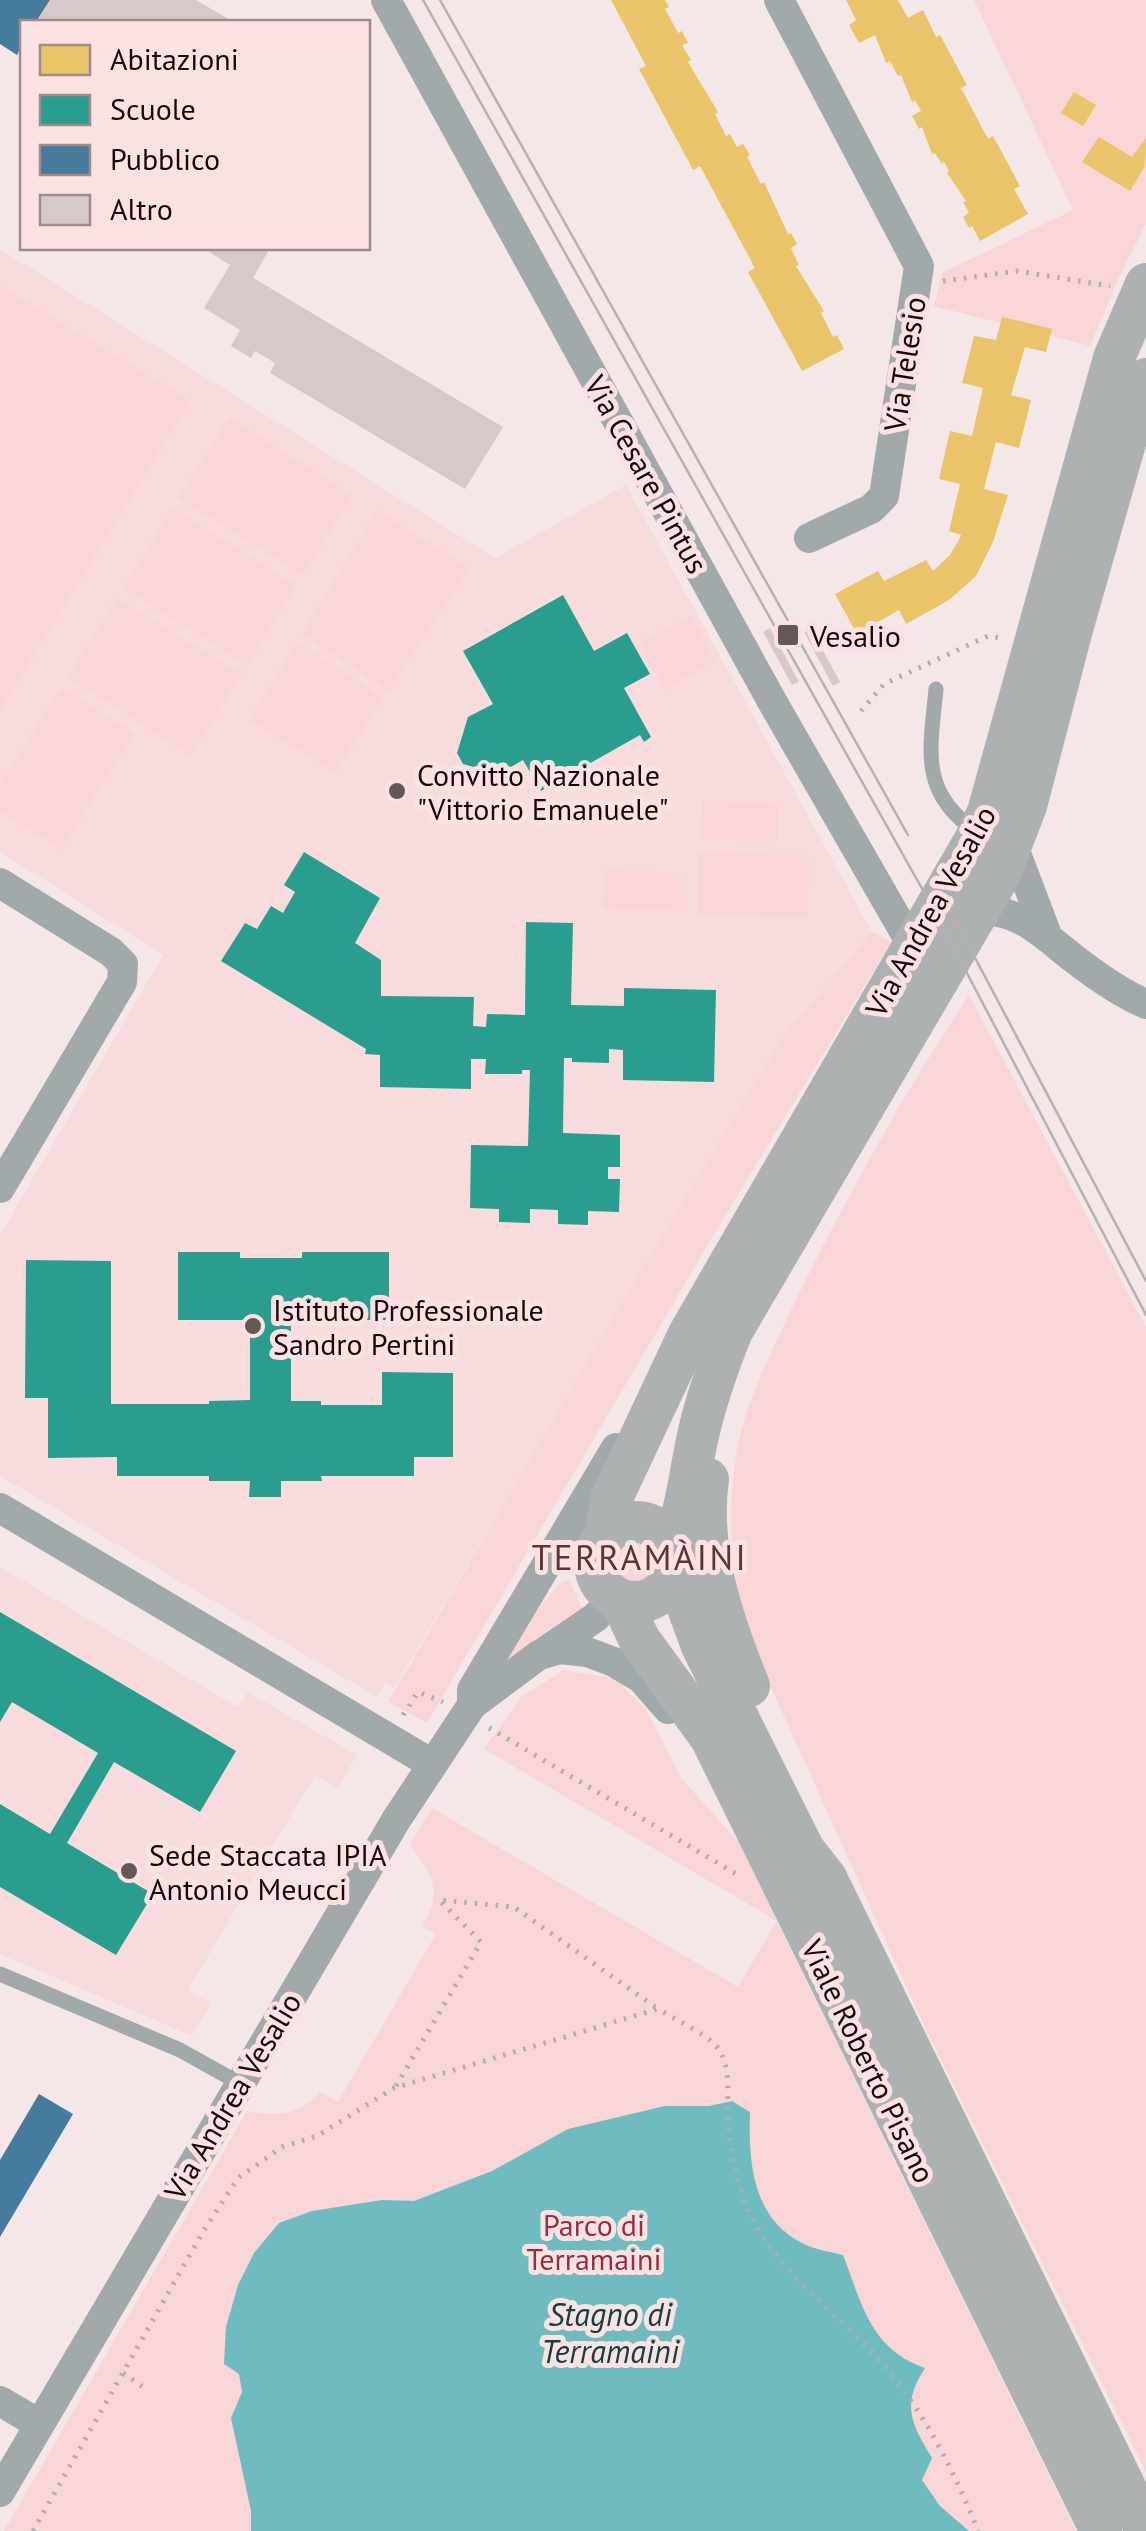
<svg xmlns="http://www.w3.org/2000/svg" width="1146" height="2531" font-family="'PT Sans',sans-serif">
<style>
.built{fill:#f8dbdc}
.green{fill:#f8d5d7}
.water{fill:#70bbc0}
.homes{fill:#e9c46a}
.schools{fill:#2a9d8f}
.public{fill:#457b9d}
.building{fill:#d7c8c9}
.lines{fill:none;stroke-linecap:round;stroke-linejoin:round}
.path{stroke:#afaeaf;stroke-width:5;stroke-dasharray:2.5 8;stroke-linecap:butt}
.service{stroke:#a2a9aa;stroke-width:15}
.minor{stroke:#a2a9aa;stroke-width:30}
.secondary{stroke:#aeb1b2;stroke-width:42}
.tram{stroke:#b5b0b1;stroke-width:2.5}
.poi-dot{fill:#655758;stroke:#fbe1e2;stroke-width:4}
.labels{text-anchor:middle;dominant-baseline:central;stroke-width:10;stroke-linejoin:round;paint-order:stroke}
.street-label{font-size:30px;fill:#170a0b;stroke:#fbe1e2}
.poi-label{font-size:30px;fill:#170a0b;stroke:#fbe1e2;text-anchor:start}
.park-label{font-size:30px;fill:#90303f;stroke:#fbe1e2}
.water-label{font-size:32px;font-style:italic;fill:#0f4245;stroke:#fbe1e2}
.quarter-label{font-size:35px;letter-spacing:2.5px;fill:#583739;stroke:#fbe1e2}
</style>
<rect width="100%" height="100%" fill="#f5e7e8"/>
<g class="built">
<path d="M0,249L495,558L626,485L872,932L783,1037L394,1688L385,1683L377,1697L0,1476V1235L163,955L0,852Z"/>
<path d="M0,1567L238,1707L248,1692L357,1755L338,1788L315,1775L188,1990L211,2004L192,2036L0,1954Z"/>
</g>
<g class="green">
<path d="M974,0H1146V224L1121,273L1090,346L934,306L942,273L1073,210Z"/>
<path d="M0,286L190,401L0,710Z"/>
<path d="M229,418L352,495L303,575L179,498Z"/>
<path d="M173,508L296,585L247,665L124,588Z"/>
<path d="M377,511L469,568L388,691L302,634Z"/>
<path d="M117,598L241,674L191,755L68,677Z"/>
<path d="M691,616L715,661L665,689L640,643Z"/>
<path d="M297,642L383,698L335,772L250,720Z"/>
<path d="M61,688L134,733L61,849L0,811V785Z"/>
<path d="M702,800L778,804L777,841L700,839Z"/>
<path d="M699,853L809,856L807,918L697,915Z"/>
<path d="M605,870L681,873L680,911L603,908Z"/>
<path d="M872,932L891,942L707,1246L427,1723L388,1702L621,1305L783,1037Z"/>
<path d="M969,995L1146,1327V2472L921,2019L760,1663C734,1590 725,1540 735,1462C742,1408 770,1355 793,1306C845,1199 903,1095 969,995Z"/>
<path d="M628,1522L649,1525L664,1534L661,1593C629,1605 620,1605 597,1578L598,1545Z"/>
<path d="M569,1580L583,1610L488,1672L559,1584Z"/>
<path d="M564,1670L616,1679L646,1710L682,1779L753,1858L777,1921L1076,2531H4L247,2111C277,2116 298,2116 320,2092L338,2102L436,1934L422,1926C444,1890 432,1875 410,1845L432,1808L738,1987L777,1921L484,1749L522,1696Z"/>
</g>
<path class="water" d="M732,2101L750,2112C748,2163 753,2220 804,2244C816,2250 831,2252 843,2255C862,2304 870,2349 925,2368C901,2405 911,2423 932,2458L922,2480L940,2506L969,2531H251V2511L231,2418L242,2392L239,2374L224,2364L226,2327L238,2285L254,2253L279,2223L312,2211L382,2200L414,2201L492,2171L568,2129L665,2106H709Z"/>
<g class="homes">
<path d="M611,0H665L669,7L665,9L678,33L682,31L688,43L682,45L691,60L688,62L718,112L715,114L726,136L730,134L737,147L743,144L750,155L747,157L761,184L764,182L788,234L791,233L797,244L791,248L799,265L796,266L824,311L821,313L833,337L837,335L844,349L802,371L748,272L755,268L700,166L693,170L639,69L646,66Z"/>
<path d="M846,0H898L908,18L923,10L936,37L940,35L967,85L961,88L988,139L993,136L1020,186L1014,189L1028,214L980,241L972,226L969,228L963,217L969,213L963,202L966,201L947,173L949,171L944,162L942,164L935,153L932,154L922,127L919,129L912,116L921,111L915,100L912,102L901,75L898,76L890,61L886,63L875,35L859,43L849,25L856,20Z"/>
<path d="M1074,92L1096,105L1083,126L1061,113Z"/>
<path d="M1099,137L1132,157L1146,138L1145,166L1130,191L1082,162Z"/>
<path d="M1002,317L1052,329L1046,352L1025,347L1011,395L1031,400L1019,448L996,442L984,489L1008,495L993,542L976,576L949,600L906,624L899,610L857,634L835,594L878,571L884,581L926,560L933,571L950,555L959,540L961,535L949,531L960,484L939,479L950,431L972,436L983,388L962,383L974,336L996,340Z"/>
</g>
<g class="schools">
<path d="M563,595L594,651L627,633L650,674L624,688L651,737L644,742L640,735L541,791L523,760L499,774L463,764L457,753L468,717L493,704L463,651Z"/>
<path d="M304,852L380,898L355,943L381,960V996L474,997L473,1026L486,1027L487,1014L525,1015L526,922L573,923L571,1005L624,1006V988L716,990L714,1082L623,1080V1050L609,1049V1063L572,1062V1058H564L563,1133L620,1135V1167H608V1179H620L619,1212L588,1211V1225L558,1224V1210L530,1209V1223L499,1222V1209L470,1208L471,1145L528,1146L530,1070H522V1074H485L486,1059H471V1089L380,1087V1055L365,1054L366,1049L221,961L245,923L257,929L271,906L283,913L295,892L284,885Z"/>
<path d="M178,1252H240V1258H302V1252H389V1320H291V1401H321V1405H382V1372L453,1373V1457H414V1476H321L322,1481H281V1497H249L250,1481H209V1476H117V1457L48,1458V1398H25L26,1260L111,1261V1404H209V1401L250,1400V1320H178Z"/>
<path d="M0,1612L236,1751L200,1812L114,1762L67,1843L153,1894L116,1955L0,1887V1804L50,1834L98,1753L12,1702L0,1722Z"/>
</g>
<g class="public">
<path d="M0,0H50L36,22H22V45L17,55L0,44Z"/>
<path d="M39,2094L73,2114L0,2237V2160Z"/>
</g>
<g class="building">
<path d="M50,0H196L234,22H36Z"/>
<path d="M203,248H270L253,278L503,427L465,489L270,373L275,363L255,351L251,358L231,346L240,330L204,308L230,265Z"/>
<path d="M770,628L799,682L792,685L763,632Z"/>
<path d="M811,629L840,682L833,686L804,632Z"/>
</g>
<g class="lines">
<g class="path">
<path d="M943,281L1017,271L1110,286"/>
<path d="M861,711L884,684L988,636L1001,638"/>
<path d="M403,1715L418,1692L443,1702"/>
<path d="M489,1728L738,1875"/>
<path d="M396,2086L481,1942L439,1900L514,1907L658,2009"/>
<path d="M123,2373L143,2387"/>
<path d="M33,2531L204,2230L238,2178L282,2147L317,2136L394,2088L658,2009C674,2019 705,2033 716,2046C733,2065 726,2096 728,2119C730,2152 738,2192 754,2222C787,2282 837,2312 880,2361C925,2412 953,2469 978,2531"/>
</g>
<g class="service">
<path d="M936,689C930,751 919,793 977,832"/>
<path d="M0,1974L180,2050L239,2083"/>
</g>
<g class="minor">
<path d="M386,0L773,703L912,945"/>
<path d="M779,0L919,266L884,496L871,509L809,538"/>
<path d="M1012,843L1047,935"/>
<path d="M0,883L111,952L123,964L122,982L0,1188"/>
<path d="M979,911C1017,907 1045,936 1073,958C1095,975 1120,993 1146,1004"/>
<path d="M0,1508L432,1764"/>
<path d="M546,1651L596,1617L613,1597"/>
<path d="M472,1705V1690L616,1448"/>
<path d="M0,2401L39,2424"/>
<path d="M0,2492L396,1820L472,1705L539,1655L560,1649L587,1652L614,1662L641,1678L668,1709"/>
</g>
<g class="secondary">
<path d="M708,1479C698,1549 723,1622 749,1686"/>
<circle cx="635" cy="1562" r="40"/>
<path d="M606,1534L611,1500L689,1334L975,840L988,812L1114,358L1146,284"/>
<path d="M671,1546C686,1513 689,1480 696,1445C704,1405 717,1368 732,1331L999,876L1026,806L1071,633L1134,411L1146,379"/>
<path d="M674,1570L702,1646L804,1850L826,1878L1146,2530"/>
<path d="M621,1600L639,1639L711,1738L1101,2531"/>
</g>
<g class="tram">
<path d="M423,0L934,910L1146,1315"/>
<path d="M440,0L908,835"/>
<path d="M954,918L1146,1281"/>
</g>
</g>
<g class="poi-dot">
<rect x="776" y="623" width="24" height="24" rx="5"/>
<circle cx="397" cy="791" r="10"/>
<circle cx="253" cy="1326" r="10"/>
<circle cx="129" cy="1871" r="10"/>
</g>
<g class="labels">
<g class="street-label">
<text transform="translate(904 364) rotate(-81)">Via Telesio</text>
<text transform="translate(647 474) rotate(61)">Via Cesare Pintus</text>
<text transform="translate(930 911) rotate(-61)">Via Andrea Vesalio</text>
<text transform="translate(869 2061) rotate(64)">Viale Roberto Pisano</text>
<text transform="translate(232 2096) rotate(-59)">Via Andrea Vesalio</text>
</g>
<g class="poi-label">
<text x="810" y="635">Vesalio</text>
<text x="417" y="774">Convitto Nazionale<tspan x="417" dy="34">"Vittorio Emanuele"</tspan></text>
<text x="273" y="1309">Istituto Professionale<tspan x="273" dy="34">Sandro Pertini</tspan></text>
<text x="149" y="1854">Sede Staccata IPIA<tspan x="149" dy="34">Antonio Meucci</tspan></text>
</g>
<g class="park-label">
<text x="594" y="2224">Parco di<tspan x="594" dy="34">Terramaini</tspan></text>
</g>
<g class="water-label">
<text x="610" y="2314">Stagno di<tspan x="610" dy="37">Terramaini</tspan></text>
</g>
<g class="quarter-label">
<text x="640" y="1557">TERRAMÀINI</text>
</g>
</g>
<rect x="20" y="20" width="350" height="230" fill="#fbe1e2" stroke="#a08b8c" stroke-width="2.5"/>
<rect x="40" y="45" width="50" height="30" fill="#e9c46a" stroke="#a08b8c" stroke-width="2.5"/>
<text x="110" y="70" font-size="30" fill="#170a0b">Abitazioni</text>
<rect x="40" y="95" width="50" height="30" fill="#2a9d8f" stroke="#a08b8c" stroke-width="2.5"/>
<text x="110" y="120" font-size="30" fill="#170a0b">Scuole</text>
<rect x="40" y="145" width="50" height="30" fill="#457b9d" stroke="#a08b8c" stroke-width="2.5"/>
<text x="110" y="170" font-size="30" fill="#170a0b">Pubblico</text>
<rect x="40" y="195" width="50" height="30" fill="#d7c8c9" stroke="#a08b8c" stroke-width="2.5"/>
<text x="110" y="220" font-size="30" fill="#170a0b">Altro</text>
</svg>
